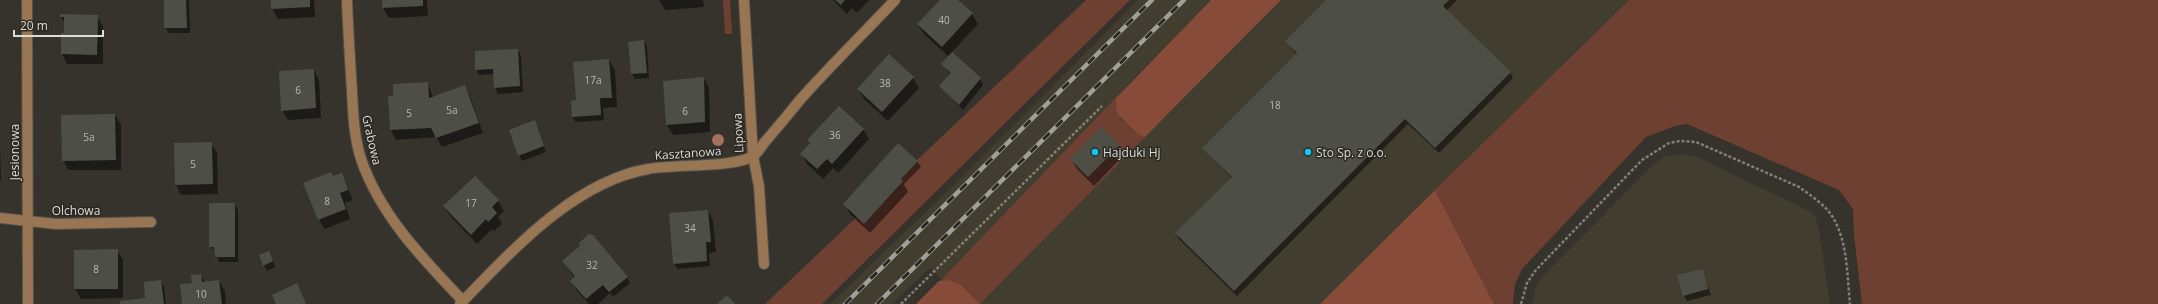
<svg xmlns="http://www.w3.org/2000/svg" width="2158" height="304" font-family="'Open Sans',sans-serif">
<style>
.built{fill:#413d2f}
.green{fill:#6e4031}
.forest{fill:#874c39}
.shadow{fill:#0007}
.building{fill:#4d4f47}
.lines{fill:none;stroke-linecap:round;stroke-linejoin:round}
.minor-casing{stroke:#54514b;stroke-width:12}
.path{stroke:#828079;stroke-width:2.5;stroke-dasharray:3 2;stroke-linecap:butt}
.minor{stroke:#987553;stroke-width:10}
.rail-casing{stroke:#a09f99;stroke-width:4.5}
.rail{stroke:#2c2922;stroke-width:3;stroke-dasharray:9;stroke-linecap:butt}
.tree{fill:#a5715e}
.poi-dot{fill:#0bcafa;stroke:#2c2922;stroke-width:1.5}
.labels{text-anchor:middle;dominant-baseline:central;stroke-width:3;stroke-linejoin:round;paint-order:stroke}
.number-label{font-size:10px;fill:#b9b9b3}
.street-label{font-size:12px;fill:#dddcd7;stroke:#2c2922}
.poi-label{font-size:12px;fill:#dddcd7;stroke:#2c2922;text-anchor:start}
</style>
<rect width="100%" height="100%" fill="#36332c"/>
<g class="built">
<path d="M1138,0H1211L1124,89L1159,123L1281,0H1629L1320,304H965L930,268L892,304H830L960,179Z"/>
<path d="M1684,154L1698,157L1813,213L1818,224L1830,304H1532L1536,286L1544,275L1654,164L1666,156Z"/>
</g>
<g class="green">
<path d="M723,0H730L732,34H725Z"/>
<path d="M1086,0H1130L822,304H765Z"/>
<path d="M1629,0H2158V304H1862L1854,235L1853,209L1839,190L1687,124L1675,126L1646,137L1522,269L1515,284L1513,304H1494L1435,190Z"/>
<path d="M1124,89L1116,98L1121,119C1131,124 1136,133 1145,137L980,304C967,292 958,278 940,281Z"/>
</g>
<g class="forest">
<path d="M1211,0H1281L1145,137L1138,134L1117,113L1116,98Z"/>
<path d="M1435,190L1494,304H1320Z"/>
<path d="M949,280L961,285L980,304H916L939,281Z"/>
</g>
<g class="shadow">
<path d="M166,0H189L190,33H169L165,27Z"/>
<path d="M272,0H314L315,17L278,19L272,9Z"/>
<path d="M383,0H427L428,16L389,18L383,8Z"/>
<path d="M703,0L704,7L665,10L659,0Z"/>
<path d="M833,0H869L857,13L852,8L847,14Z"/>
<path d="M942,0H957L972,14L978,24L951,53L980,79L983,85L963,110L940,86L951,74L942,64L949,57L924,34L918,25Z"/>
<path d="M1327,0H1457L1446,11L1510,72L1513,78L1439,153L1408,124L1237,296L1179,239L1176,233L1232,178L1203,148L1297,55L1286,41Z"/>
<path d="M97,16L103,26V64H67L62,54V34H65V23L61,17Z"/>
<path d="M644,41L647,47L649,78L635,79L632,74Z"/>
<path d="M518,50L521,56L523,92L498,94L495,88L494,74L479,75L476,69Z"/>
<path d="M609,60L615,70L617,107L603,108L604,120L576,122L572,117L577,101Z"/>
<path d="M314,70L319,80L321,118L288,120L282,110Z"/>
<path d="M704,78L709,88L710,132L673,135L667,125Z"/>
<path d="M913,78L919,88L888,121L864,99L858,89Z"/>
<path d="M427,83L433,97L464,86L470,96L483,133L442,147L436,137L396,140L391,130L394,97Z"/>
<path d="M115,115L121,125V170H68L63,160Z"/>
<path d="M535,121L546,152L522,161L519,155Z"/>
<path d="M863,129L869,139L838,173L833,168L823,179L807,164L802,154L810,145L808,140Z"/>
<path d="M211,143L217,153L218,194L181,195L176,185Z"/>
<path d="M1119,145L1124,155L1094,186L1077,169L1071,159Z"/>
<path d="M0,148L1,180H0Z"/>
<path d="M917,161L921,167L904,184L908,192L870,233L850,214L845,204Z"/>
<path d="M341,174L353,200L345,203L350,219L325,229L319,220L332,177Z"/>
<path d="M498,201L504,211L498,217L502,224L494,231L492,229L477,244L450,216L444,207Z"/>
<path d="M235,204L238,210V262H219L216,252L210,246Z"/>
<path d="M708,211L713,221L716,252L709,253L710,266L677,269L674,263Z"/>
<path d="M581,246L627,277L630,283L613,297L610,293L598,304H589L577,291L572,281L575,278L563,261Z"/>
<path d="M117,250L123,260V298L81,299L75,289Z"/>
<path d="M272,258L275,267L267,271L264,265Z"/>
<path d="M1702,270L1711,295L1687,301L1684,296Z"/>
<path d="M200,275L205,282L219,281L225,291L226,304H183L193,284Z"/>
<path d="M161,282L164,287L166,304H121L146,299Z"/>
</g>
<g class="building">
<path d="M164,0H186L187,28H164Z"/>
<path d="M271,0H310V7L271,9Z"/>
<path d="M382,0H423V6L382,8Z"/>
<path d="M835,0H845L841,5Z"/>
<path d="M940,0H958L973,13L942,47L917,24Z"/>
<path d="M1326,0H1449L1443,6L1511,72L1435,148L1405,119L1234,291L1175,233L1232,177L1202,148L1297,53L1285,41Z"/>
<path d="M60,14L98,15L97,55L61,54V33H64V17H60Z"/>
<path d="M644,40L647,73L631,74L628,42Z"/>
<path d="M518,49L520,86L494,88L493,69L475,70V51Z"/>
<path d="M952,52L981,78L959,105L939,86L951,73L941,64Z"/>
<path d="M889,54L914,77L882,112L857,89Z"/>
<path d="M609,59L612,98H600L601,115L572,117L571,101L576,100L573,62Z"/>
<path d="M314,69L316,108L281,111L279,71Z"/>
<path d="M704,77L705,122L666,125L663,81Z"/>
<path d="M428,82L429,98L465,85L479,123L436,138L431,128L390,130L388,96H393V84Z"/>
<path d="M839,106L864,129L832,164L827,159L817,169L800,154L810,143L807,140Z"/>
<path d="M115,114L116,160L62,161L61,115Z"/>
<path d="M535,120L544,146L518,156L509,130Z"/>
<path d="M1101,127L1120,145L1088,177L1070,159Z"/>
<path d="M212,142L213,184L175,185L174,143Z"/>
<path d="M898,143L918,161L901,179L903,181L864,224L843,204Z"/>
<path d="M331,172L333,176L342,173L348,190L340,193L346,209L318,220L303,183Z"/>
<path d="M475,176L499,200L492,207L497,213L488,222L486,219L471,235L443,206Z"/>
<path d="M209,203H235V257H215L214,247H209Z"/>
<path d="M708,210L711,242H706L707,261L673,264L669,213Z"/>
<path d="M589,234L593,235L628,277L609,292L603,285L586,299L570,281L575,276L562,261L580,246L579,243Z"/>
<path d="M118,249V289H74V250Z"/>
<path d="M269,251L273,261L263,266L259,255Z"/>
<path d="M1703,269L1708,289L1683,296L1677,275Z"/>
<path d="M201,274L202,282L219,280L222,304H182L180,284L192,283L191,275Z"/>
<path d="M161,280L164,304H120V301L145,298L144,282Z"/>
<path d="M297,283L306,304H276L272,295Z"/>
<path d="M727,295L735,304H717Z"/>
</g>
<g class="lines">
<g class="minor-casing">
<g id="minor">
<path d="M27,0L28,304"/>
<path d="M347,0C348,30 350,60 352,91C353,114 354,137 361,159C380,215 423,259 463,301"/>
<path d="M744,0L753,156L759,186L764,264"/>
<path d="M0,218L56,224L151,222"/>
<path d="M460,304C511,252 573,182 648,169C673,164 735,168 753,156C757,154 761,147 764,143C776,129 788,115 799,101C830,66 863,34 895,0"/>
</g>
</g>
<g class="path">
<path d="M901,304L1102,106"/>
<path d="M1521,304L1527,283L1535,271L1642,160L1669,143L1680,141L1696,142L1799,187C1810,195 1824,204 1832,216C1848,241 1847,276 1850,304"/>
</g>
<use href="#minor" class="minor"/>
<g class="rail-casing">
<g id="rail">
<path d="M845,304L1152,0"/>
<path d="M877,304L1184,0"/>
</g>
</g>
<use href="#rail" class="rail"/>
</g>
<circle class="tree" cx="718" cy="140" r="6"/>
<g class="poi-dot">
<circle cx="1095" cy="152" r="4"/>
<circle cx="1308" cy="152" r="4"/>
</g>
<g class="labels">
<g class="number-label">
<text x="944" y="20">40</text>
<text x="593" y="80">17a</text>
<text x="885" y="83">38</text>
<text x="298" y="90">6</text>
<text x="1275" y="105">18</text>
<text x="452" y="110">5a</text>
<text x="685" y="111">6</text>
<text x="409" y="113">5</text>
<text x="835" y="135">36</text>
<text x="89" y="137">5a</text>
<text x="193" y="164">5</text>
<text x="327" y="201">8</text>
<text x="471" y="203">17</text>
<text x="690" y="228">34</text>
<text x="592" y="265">32</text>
<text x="96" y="269">8</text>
<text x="201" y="294">10</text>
</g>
<g class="street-label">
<text transform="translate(738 133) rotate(-93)">Lipowa</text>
<text transform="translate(372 140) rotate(77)">Grabowa</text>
<text transform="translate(14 152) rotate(-90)">Jesionowa</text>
<text transform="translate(688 153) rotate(-4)">Kasztanowa</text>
<text x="76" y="210">Olchowa</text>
</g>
<g class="poi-label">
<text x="1103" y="152">Hajduki Hj</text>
<text x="1316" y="152">Sto Sp. z o.o.</text>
</g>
</g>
<path d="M14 30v6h89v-6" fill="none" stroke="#dddcd7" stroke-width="2"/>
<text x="20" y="30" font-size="12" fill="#dddcd7" stroke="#2c2922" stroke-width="3" paint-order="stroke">20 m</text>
</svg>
